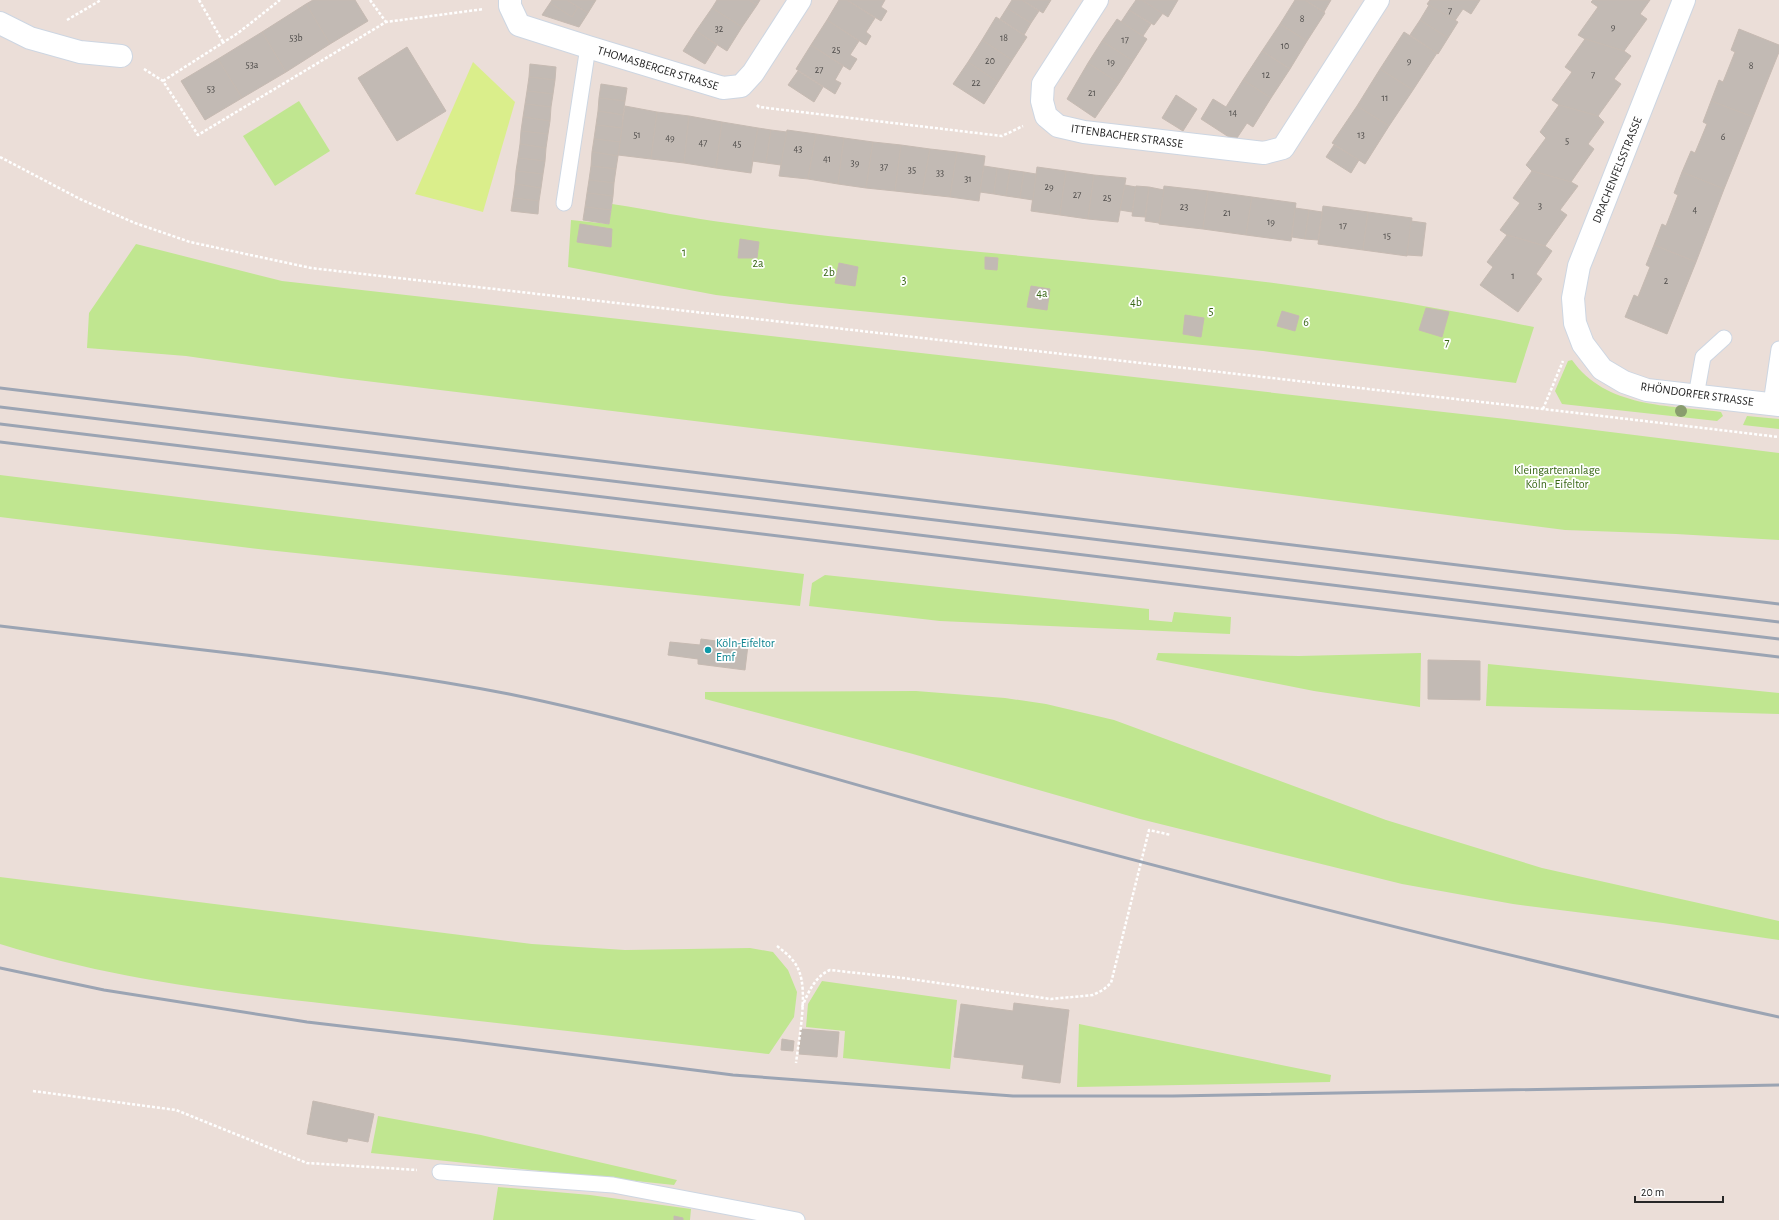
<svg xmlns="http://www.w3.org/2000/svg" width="1779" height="1220" font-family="'Alegreya Sans',sans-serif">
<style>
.green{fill:#c0e690}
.pitch{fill:#daee8b}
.building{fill:#c2bab4;stroke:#c6bab2}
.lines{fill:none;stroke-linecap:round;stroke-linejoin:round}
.lane-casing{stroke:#cdd6e2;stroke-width:17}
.street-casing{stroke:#cdd6e2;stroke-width:24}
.path{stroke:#fff;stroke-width:2.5;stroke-dasharray:3 2;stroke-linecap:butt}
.lane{stroke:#fff;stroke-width:15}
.street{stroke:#fff;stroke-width:22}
.rail{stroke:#9ba4b3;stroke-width:3}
.tree{fill:#899d6d}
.culture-dot{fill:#0f9aa8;stroke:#fff;stroke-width:1.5}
.labels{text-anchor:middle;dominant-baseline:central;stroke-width:3.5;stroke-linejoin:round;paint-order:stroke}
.number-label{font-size:10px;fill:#4e4c4a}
.street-label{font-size:12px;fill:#272727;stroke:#fff}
.park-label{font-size:12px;fill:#386715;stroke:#fff}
.culture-label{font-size:12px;fill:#0d838f;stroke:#fff;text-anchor:start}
</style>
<rect width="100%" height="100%" fill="#ebded8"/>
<g class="green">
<path d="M299,101L330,151L275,186L243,136Z"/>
<path d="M612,204C651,210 689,218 728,223C911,249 1097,260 1281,284C1366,295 1450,310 1534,327L1516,383L1263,351L790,304L716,295L568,267L571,220L609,224Z"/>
<path d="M136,244L282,281L1506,419L1779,453V540L1676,534L1565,530L1049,464L341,378L186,356L87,348L89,313Z"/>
<path d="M1572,360C1606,408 1668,405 1721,412L1723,416L1717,421L1562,404L1555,391L1568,361Z"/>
<path d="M1747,416L1779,419V429L1743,425Z"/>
<path d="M0,475L804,574L800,606L267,550L0,517Z"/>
<path d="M825,575L1149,609V620L1172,622L1174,612L1231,617L1230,634L940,621L809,606L812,583Z"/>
<path d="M1158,653L1299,656L1421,653L1420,707L1314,691L1156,660Z"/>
<path d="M1488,664L1779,693V714L1486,706Z"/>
<path d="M916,691L1005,698L1046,704L1114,720L1386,820L1542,868L1779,921V940L1663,923L1513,904L1402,884L1140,819L913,754L705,699V692Z"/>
<path d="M0,877L532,944L625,950L750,948L773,952L788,970L797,992L794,1017L769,1054C637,1039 505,1024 373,1009C247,995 121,982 0,944Z"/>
<path d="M822,981L957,1000L950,1069L843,1058L845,1031L806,1027L808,1004Z"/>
<path d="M1079,1024L1331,1075L1330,1082L1077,1087Z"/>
<path d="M378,1116L481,1135L677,1180L674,1185L371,1153Z"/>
<path d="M498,1187L590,1195L691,1209L690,1220H493Z"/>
</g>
<path class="pitch" d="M473,62L515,102L483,212L415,194Z"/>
<g class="building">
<path d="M313,0H355L368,21L330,44L306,4Z"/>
<path d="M552,0H567L578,7L572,17L550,3Z"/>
<path d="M567,0H596L588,13Z"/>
<path d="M717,0H749L757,5L742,27L712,8Z"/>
<path d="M749,0H760L757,5Z"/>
<path d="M839,0H847L875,18L866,32L871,36L866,45L827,20Z"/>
<path d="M847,0H885L881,7L887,11L881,21Z"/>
<path d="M1012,0H1022L1039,11L1031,23L1007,8Z"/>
<path d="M1022,0H1051L1043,13Z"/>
<path d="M1136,0H1142L1163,13L1154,25L1129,10Z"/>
<path d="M1142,0H1178L1168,17Z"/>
<path d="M1295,0H1305L1325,13L1307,41L1280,24Z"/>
<path d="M1305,0H1331L1324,12Z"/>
<path d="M1430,0H1480L1471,14L1463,9L1454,22L1427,4Z"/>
<path d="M1593,0H1650L1640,14L1647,19L1624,51L1585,39L1578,35L1598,7L1591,2Z"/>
<path d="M550,3L572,17L578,7L588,13L579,27L542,15Z"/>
<path d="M306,4L330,44L286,72L262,32Z"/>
<path d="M1429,5L1458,22L1448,38L1420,20Z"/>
<path d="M712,8L742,27L727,51L696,31Z"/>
<path d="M1007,8L1031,23L1024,35L1000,19Z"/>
<path d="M1129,10L1151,24L1143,36L1121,22Z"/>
<path d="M996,17L1027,37L1012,60L982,40Z"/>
<path d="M1117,19L1147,39L1133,61L1102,41Z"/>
<path d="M827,20L859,41L850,55L857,59L850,70L811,45Z"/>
<path d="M1420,20L1448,38L1438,54L1410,35Z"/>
<path d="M1280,24L1307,41L1290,69L1262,51Z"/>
<path d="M1739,29L1779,45V52L1753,117L1711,101L1719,80L1723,82L1735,52L1731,50Z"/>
<path d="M696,31L717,45L705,64L683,51Z"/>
<path d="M262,32L286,72L242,98L218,59Z"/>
<path d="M1404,32L1437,53L1413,90L1380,69Z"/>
<path d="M1585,39L1624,51L1631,56L1614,79L1621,84L1598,116L1559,105L1552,100L1572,72L1565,67Z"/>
<path d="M982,40L1012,60L998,82L968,62Z"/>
<path d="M1102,41L1133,61L1119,83L1088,63Z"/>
<path d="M811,45L843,66L835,80L841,83L835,94L796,69Z"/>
<path d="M407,47L446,111L397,141L358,78Z"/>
<path d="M1262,51L1290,69L1271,98L1243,80Z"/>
<path d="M218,59L242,98L205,120L181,81Z"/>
<path d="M968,62L998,82L984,104L953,84Z"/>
<path d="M1088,63L1119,83L1095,118L1067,99Z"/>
<path d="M530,64L556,67L555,80L529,77Z"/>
<path d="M1380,69L1413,90L1389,126L1357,106Z"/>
<path d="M798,71L823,87L814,102L788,85Z"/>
<path d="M529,77L555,80L553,94L527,91Z"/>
<path d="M1243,80L1271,98L1253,127L1247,123L1235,141L1201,119L1213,99L1226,107Z"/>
<path d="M601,84L627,88L625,101L599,98Z"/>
<path d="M527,91L553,94L551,107L525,104Z"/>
<path d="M1176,95L1197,109L1183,131L1162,118Z"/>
<path d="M599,98L625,101L623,115L598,111Z"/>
<path d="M1711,101L1753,117L1724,189L1682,172L1691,151L1695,153L1707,124L1703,122Z"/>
<path d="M525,104L551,107L550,121L523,117Z"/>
<path d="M1559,105L1598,116L1604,122L1588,144L1594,149L1571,182L1532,171L1526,165L1546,138L1540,132Z"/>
<path d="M625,106L657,112L651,159L618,155Z"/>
<path d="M1357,106L1389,126L1365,164L1332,143Z"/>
<path d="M598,111L623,115L622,128L596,125Z"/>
<path d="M657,112L689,116L684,163L651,159Z"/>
<path d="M689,116L722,122L716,168L684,163Z"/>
<path d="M523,117L550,121L548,134L521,131Z"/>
<path d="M722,122L758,128L751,173L716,168Z"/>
<path d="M596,125L622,128L620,142L594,139Z"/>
<path d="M758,128L771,130L766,163L752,161Z"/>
<path d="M771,130L787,132L781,165L766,163Z"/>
<path d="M787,130L816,134L808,179L779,176Z"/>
<path d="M521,131L548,134L546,148L520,144Z"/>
<path d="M816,134L844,138L838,184L808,179Z"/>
<path d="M844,138L873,142L866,188L838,184Z"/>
<path d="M594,139L620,142L618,156L592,152Z"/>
<path d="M873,142L901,145L895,191L866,188Z"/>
<path d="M520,144L546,148L545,161L518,158Z"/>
<path d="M901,145L930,149L922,194L895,191Z"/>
<path d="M1334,145L1359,160L1351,173L1326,157Z"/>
<path d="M930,149L957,152L950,197L922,194Z"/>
<path d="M592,152L618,156L616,169L591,166Z"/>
<path d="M957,152L985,156L979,201L950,197Z"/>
<path d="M518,158L545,161L543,174L516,171Z"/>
<path d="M591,166L616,169L614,183L589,180Z"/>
<path d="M984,166L997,168L994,194L980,192Z"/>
<path d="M1037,167L1066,171L1060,215L1031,211Z"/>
<path d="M997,168L1010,170L1006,196L994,194Z"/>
<path d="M1010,170L1024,172L1020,198L1006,196Z"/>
<path d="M516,171L543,174L541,188L515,184Z"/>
<path d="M1066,171L1094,175L1088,219L1060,215Z"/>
<path d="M1532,171L1571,182L1578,186L1560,210L1567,215L1545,246L1507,235L1500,230L1520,203L1513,198Z"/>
<path d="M1024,172L1036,174L1033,200L1020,198Z"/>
<path d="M1682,172L1724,189L1696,262L1654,245L1662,224L1666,226L1678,195L1674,193Z"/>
<path d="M1094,175L1126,178L1118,222L1088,219Z"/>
<path d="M589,180L614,183L613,196L587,193Z"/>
<path d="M515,184L541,188L539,201L513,198Z"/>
<path d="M1125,185L1136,187L1132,212L1120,210Z"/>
<path d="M1136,186L1149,187L1145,217L1132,216Z"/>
<path d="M1164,186L1208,191L1203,229L1159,224Z"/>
<path d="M1149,187L1164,190L1159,223L1145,221Z"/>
<path d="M1208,191L1252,197L1246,235L1203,229Z"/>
<path d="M587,193L613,196L611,210L585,207Z"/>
<path d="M1252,197L1296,203L1291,241L1246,235Z"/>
<path d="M513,198L539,201L538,214L511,211Z"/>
<path d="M1323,206L1368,212L1363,250L1318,244Z"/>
<path d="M585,207L611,210L609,224L583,220Z"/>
<path d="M1295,208L1309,210L1305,239L1292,237Z"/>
<path d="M1309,210L1322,212L1318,240L1305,239Z"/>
<path d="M1368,212L1412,218L1407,256L1363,250Z"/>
<path d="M1411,221L1426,223L1422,256L1407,255Z"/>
<path d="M580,224L612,229L611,247L577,242Z"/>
<path d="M1507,235L1545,246L1552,251L1536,274L1542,279L1518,312L1480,285L1493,267L1487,262Z"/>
<path d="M740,239L759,242L757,258H738Z"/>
<path d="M1654,245L1696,262L1667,334L1625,317L1634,295L1638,297L1650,267L1646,265Z"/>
<path d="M985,257L998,258L997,270L985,269Z"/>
<path d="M839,263L858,267L855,286L835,283Z"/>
<path d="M1031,286L1050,289L1047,310L1027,307Z"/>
<path d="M1426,308L1449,312L1442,337L1419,330Z"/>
<path d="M1282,311L1299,316L1295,331L1277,326Z"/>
<path d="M1185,315L1204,318L1201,337L1183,334Z"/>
<path d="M701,639L748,645L745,670L698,664V659L668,655L670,642L700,645Z"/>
<path d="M1428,660L1480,661V700L1428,699Z"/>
<path d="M1014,1003L1069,1010L1060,1083L1022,1078L1024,1065L954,1057L961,1004L1013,1011Z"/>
<path d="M801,1029L839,1032L837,1057L799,1054Z"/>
<path d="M782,1039L794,1041L793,1051L781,1050Z"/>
<path d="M313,1101L374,1114L368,1142L348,1138L347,1142L307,1134Z"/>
<path d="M674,1216L683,1218V1220H674Z"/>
</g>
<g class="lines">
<g class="lane-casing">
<g id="lane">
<path d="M564,203L588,47"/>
<path d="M1696,396L1703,357L1724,338"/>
<path d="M1771,404L1779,349"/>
<path d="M440,1172L613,1185L797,1220"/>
</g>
</g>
<g class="street-casing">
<g id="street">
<path d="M510,0V6L519,25L588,47L723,88L741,86L753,73L800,0"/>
<path d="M1097,0L1043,84L1042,101L1046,116L1058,126L1084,132L1264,153L1283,148L1378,0"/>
<path d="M1684,0L1579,266L1573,298L1575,323L1583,344L1602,369L1624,382L1647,390L1779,405"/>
<path d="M0,23L30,38L80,52L121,56"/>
</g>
</g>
<g class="path">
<path d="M199,0L223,42"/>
<path d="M370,0L386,22"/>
<path d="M67,20L101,0"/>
<path d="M144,69L163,81L198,135L386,22L484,9"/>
<path d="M163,81L238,33L280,0"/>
<path d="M757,105L759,107L1002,136L1023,126"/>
<path d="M0,157L80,199L135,223L190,242L311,268L1543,409L1779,437"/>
<path d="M1543,409L1563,361"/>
<path d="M777,946C786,953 795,960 799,971C808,993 799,1038 796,1063"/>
<path d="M802,1007C808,993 815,976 830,970L903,978L1051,999L1093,995L1103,990L1111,983L1149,830L1171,835"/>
<path d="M33,1091L176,1110L307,1163L417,1170"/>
</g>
<use href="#lane" class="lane"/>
<use href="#street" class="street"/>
<g class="rail">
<path d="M0,388L1779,604"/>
<path d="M0,407L1779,622"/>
<path d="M0,424L1779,639"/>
<path d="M0,442L1779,657"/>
<path d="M0,626C82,636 164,646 246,655C334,666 422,677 509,694C661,725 810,773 961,814C1232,887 1504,957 1779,1017"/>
<path d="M0,968L104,990L307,1022L460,1040L733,1075L1013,1096H1173L1779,1085"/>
</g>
</g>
<circle class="tree" cx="1681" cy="411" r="6"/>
<circle class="culture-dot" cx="708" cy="650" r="4"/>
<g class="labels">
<g class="number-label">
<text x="1450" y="11">7</text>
<text x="1302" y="19">8</text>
<text x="1613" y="27">9</text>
<text x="719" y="29">32</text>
<text x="296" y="38">53b</text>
<text x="1004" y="38">18</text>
<text x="1125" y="40">17</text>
<text x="1285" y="46">10</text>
<text x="836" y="50">25</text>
<text x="990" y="61">20</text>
<text x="1409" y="61">9</text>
<text x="1111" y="62">19</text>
<text x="252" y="65">53a</text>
<text x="1751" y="66">8</text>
<text x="819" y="70">27</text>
<text x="1266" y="75">12</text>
<text x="1593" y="75">7</text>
<text x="976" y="83">22</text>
<text x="211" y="89">53</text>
<text x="1092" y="93">21</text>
<text x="1385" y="98">11</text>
<text x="1233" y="113">14</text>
<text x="637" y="135">51</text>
<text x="1361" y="135">13</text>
<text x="1723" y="137">6</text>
<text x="670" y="138">49</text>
<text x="1567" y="141">5</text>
<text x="703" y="143">47</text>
<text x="737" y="144">45</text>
<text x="798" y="149">43</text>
<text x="827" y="159">41</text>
<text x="855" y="163">39</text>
<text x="884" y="167">37</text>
<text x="912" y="170">35</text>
<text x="940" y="173">33</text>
<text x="968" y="179">31</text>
<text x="1049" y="187">29</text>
<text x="1077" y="195">27</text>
<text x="1107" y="198">25</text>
<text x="1540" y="206">3</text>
<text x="1184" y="207">23</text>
<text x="1695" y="210">4</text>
<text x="1227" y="213">21</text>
<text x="1271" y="222">19</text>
<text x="1343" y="226">17</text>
<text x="1387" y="236">15</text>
<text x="1513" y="276">1</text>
<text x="1666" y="281">2</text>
</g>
<g class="street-label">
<text transform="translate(658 68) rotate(17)">THOMASBERGER STRASSE</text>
<text transform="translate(1127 136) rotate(8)">ITTENBACHER STRASSE</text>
<text transform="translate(1617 170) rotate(-68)">DRACHENFELSSTRASSE</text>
<text transform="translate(1697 394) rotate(8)">RHÖNDORFER STRASSE</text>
</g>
<g class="park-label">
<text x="684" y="252">1</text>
<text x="758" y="263">2a</text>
<text x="829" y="272">2b</text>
<text x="904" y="280">3</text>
<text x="1042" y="293">4a</text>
<text x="1136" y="302">4b</text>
<text x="1211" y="311">5</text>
<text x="1306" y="322">6</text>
<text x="1447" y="342">7</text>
<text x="1557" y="470">Kleingartenanlage<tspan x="1557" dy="14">Köln - Eifeltor</tspan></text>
</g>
<g class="culture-label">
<text x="716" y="643">Köln-Eifeltor<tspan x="716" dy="14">Emf</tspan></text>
</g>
</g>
<path d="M1635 1196v6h88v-6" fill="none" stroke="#272727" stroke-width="2"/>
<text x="1641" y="1196" font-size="12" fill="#272727" stroke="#ffffff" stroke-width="3" paint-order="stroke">20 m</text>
</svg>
